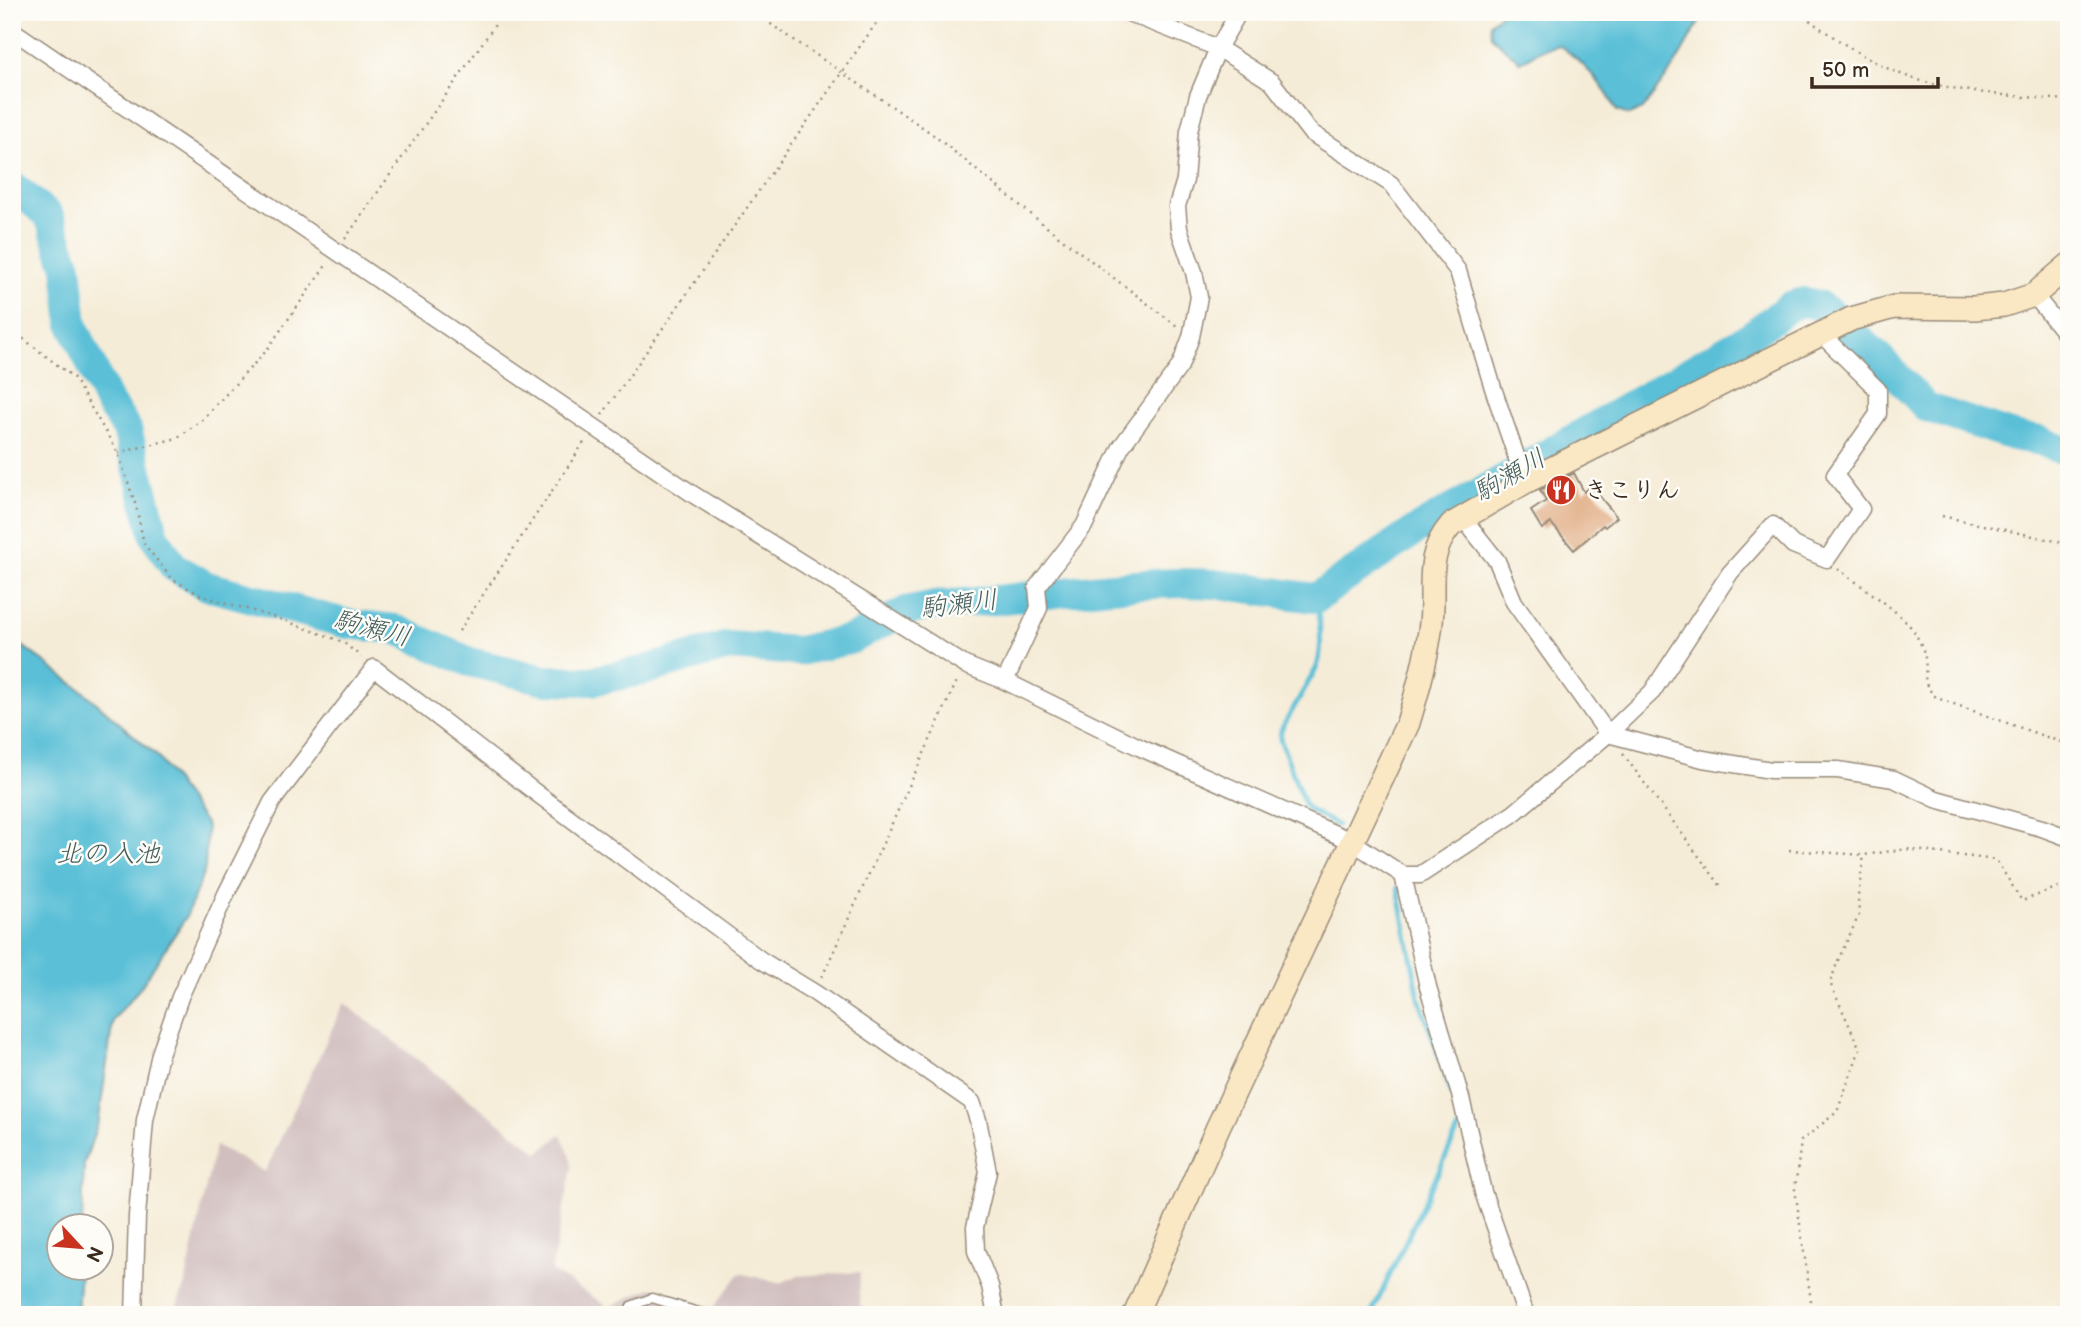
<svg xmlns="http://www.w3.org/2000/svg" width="2081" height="1327" font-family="'Balsamiq Sans','Klee One',sans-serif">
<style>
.industrial{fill:#d1bfbf}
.water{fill:#5abfd7;stroke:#4a747a;stroke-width:2}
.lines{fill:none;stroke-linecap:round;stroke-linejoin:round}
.stream{stroke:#5abfd7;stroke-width:5}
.river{stroke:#5abfd7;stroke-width:30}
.building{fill:#db9d6d}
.lane-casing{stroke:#988b7a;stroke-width:11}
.street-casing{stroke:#988b7a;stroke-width:19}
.secondary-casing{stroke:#988b7a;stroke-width:26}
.path{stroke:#988b7a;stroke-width:2.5;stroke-dasharray:2 5;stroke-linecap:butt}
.lane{stroke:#fff;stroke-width:8}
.street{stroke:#fff;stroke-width:16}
.secondary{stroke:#fae7c3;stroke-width:23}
.labels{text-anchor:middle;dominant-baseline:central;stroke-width:5;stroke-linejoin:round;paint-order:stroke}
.poi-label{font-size:24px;font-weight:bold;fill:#3b2a1e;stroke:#fdfcf7;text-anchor:start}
.water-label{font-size:26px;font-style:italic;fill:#465e5f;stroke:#fdfcf7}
</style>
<rect width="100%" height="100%" fill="#fdfcf7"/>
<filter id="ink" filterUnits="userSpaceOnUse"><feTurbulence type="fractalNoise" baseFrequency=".0143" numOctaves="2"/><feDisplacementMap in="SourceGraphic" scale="14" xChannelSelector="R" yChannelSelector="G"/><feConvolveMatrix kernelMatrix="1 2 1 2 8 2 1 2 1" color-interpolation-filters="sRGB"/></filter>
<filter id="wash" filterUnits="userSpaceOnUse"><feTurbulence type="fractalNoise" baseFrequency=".00686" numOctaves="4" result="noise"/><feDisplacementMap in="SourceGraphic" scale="28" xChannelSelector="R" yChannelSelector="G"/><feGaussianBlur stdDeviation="1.57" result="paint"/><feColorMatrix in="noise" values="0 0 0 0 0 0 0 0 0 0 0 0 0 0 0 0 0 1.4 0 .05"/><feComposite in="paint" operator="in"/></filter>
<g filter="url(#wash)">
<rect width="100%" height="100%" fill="#f5ecd7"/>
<path class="industrial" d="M344,1003L539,1153L561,1134L571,1157L572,1168L551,1271L609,1307L642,1291L654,1288L713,1308L740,1273L780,1283L797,1276L860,1272L859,1303L864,1309L874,1315H173L185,1285L215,1145L265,1172Z"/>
<g class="water">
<path d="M1503,12H1705L1673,68L1643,109L1629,115L1617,111C1603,83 1584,63 1559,45L1543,49L1520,62L1491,36L1490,23Z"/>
<path d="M12,638L84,692L157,756L207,826L205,869L186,917L140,988L113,1020L99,1119L84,1164L82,1225L60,1226V1268H80L77,1315H12Z"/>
</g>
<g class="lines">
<g class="stream">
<path d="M1316,598C1319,621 1324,644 1317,667L1281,730L1280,739L1305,806L1311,811L1337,825"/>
<path d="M1398,888L1419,998L1452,1095"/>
<path d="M1371,1315L1461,1124L1460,1121"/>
</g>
<path class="river" d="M12,185L49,216L67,267L73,325L108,402L127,429L155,537L174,567L207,586L348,624L395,629L470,662L545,680L591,681L642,671L728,646L799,651L852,639L906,611L935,605C1017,601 1099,584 1182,583C1227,582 1271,593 1316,598L1416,530L1750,336L1790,306L1804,302L1818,305L1831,313L1877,355L1926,407L2013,436L2041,441L2069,453"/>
</g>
<g id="blocks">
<path class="building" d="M1574,473L1584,492L1591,486L1617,517L1605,527L1603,525L1574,550L1551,523L1542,529L1531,511L1546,501L1540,490Z"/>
</g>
</g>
<g filter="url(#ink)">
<use href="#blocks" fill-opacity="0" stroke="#988b7a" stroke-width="2"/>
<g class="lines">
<g class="lane-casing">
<path id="lane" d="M627,1315L631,1306L652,1298L708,1315"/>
</g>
<g class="street-casing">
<g id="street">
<path d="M1126,12L1218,48L1272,82L1310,132L1391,184L1458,271L1493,388L1525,482"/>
<path d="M12,30L694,495L965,665L1005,681L1141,748L1351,841L1403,875H1420L1513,814L1608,734L1652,692L1730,573L1773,525L1793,545L1827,559L1861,509L1835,475L1878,414V390L1822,335"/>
<path d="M2034,295L2069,338"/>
<path d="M1463,518L1497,561L1514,602L1608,734L1703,759L1771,770H1838L1894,779L1936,799L2042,828L2069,838"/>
<path d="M1005,681L1039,608L1037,587L1084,526L1121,447L1180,366L1191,337L1199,297L1194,272L1179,229L1177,206L1185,180L1189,131L1198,96L1218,48L1239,12"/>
<path d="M1403,875L1428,987L1461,1098L1483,1192L1526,1315"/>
<path d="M134,1315L137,1216L145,1120L160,1054L180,997L226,894L272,802L374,668L535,792L761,960L815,993L972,1102L978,1120L988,1172L975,1227L976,1251L990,1286L996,1315"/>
</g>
</g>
<g class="secondary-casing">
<path id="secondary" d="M1135,1315L1218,1127L1408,723C1418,690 1427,658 1431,623C1435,586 1424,556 1451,525L1525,482L1851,319L1894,307L1975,308L2004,305L2034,295L2069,265"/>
</g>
<g class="path">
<path d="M753,12L931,133L1048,228L1177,326"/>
<path d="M1798,12C1827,33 1857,54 1889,69C1940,93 2013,96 2069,100"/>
<path d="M345,239L504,12"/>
<path d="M12,330L73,377L118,453L136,506L144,544L172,579L200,595L283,620L343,642L361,657"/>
<path d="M602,415L884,12"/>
<path d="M118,453L177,438L202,420L266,351L327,264"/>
<path d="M1942,516L2069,544"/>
<path d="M1838,569C1858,584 1903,613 1915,633C1919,640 1924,650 1925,658C1928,679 1919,681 1937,698L2069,745"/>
<path d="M459,631L585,441"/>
<path d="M1623,754L1723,889"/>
<path d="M1789,850L1864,855L1907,849L1996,860L2022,901L2069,883"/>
<path d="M822,977L957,681"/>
<path d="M1813,1315L1795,1189L1801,1141L1837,1112L1860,1049L1830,983L1839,958L1859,915L1858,896L1864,855"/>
</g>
<use href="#lane" class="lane"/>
<use href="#street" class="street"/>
<use href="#secondary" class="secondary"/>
</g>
</g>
<defs>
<g id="restaurant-disc" transform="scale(1.575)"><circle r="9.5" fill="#c8321e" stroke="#fdfcf7"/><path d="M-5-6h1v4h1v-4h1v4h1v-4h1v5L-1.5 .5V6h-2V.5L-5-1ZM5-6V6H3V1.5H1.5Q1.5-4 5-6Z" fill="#fff"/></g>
</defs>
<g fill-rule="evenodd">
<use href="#restaurant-disc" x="1561" y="490"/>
</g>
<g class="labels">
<g class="poi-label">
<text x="1584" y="490">きこりん</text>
</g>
<g class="water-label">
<text transform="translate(1510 476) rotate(-30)">駒瀬川</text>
<text transform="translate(959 605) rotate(-7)">駒瀬川</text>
<text transform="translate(372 629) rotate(14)">駒瀬川</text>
<text x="108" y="854">北の入池</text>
</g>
</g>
<rect width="2081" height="1327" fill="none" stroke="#fdfcf7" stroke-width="42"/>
<g transform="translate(80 1247) rotate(116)"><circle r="33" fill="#fdfcf7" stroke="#afa8a0" stroke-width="2"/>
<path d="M0-5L12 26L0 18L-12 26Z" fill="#c8321e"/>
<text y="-10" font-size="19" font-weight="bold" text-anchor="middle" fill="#3b2a1e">N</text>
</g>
<path d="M1812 77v10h126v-10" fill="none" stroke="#3b2a1e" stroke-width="3.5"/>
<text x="1822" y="77" font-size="21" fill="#3b2a1e" stroke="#fdfcf7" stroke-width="5" paint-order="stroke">50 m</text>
</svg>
